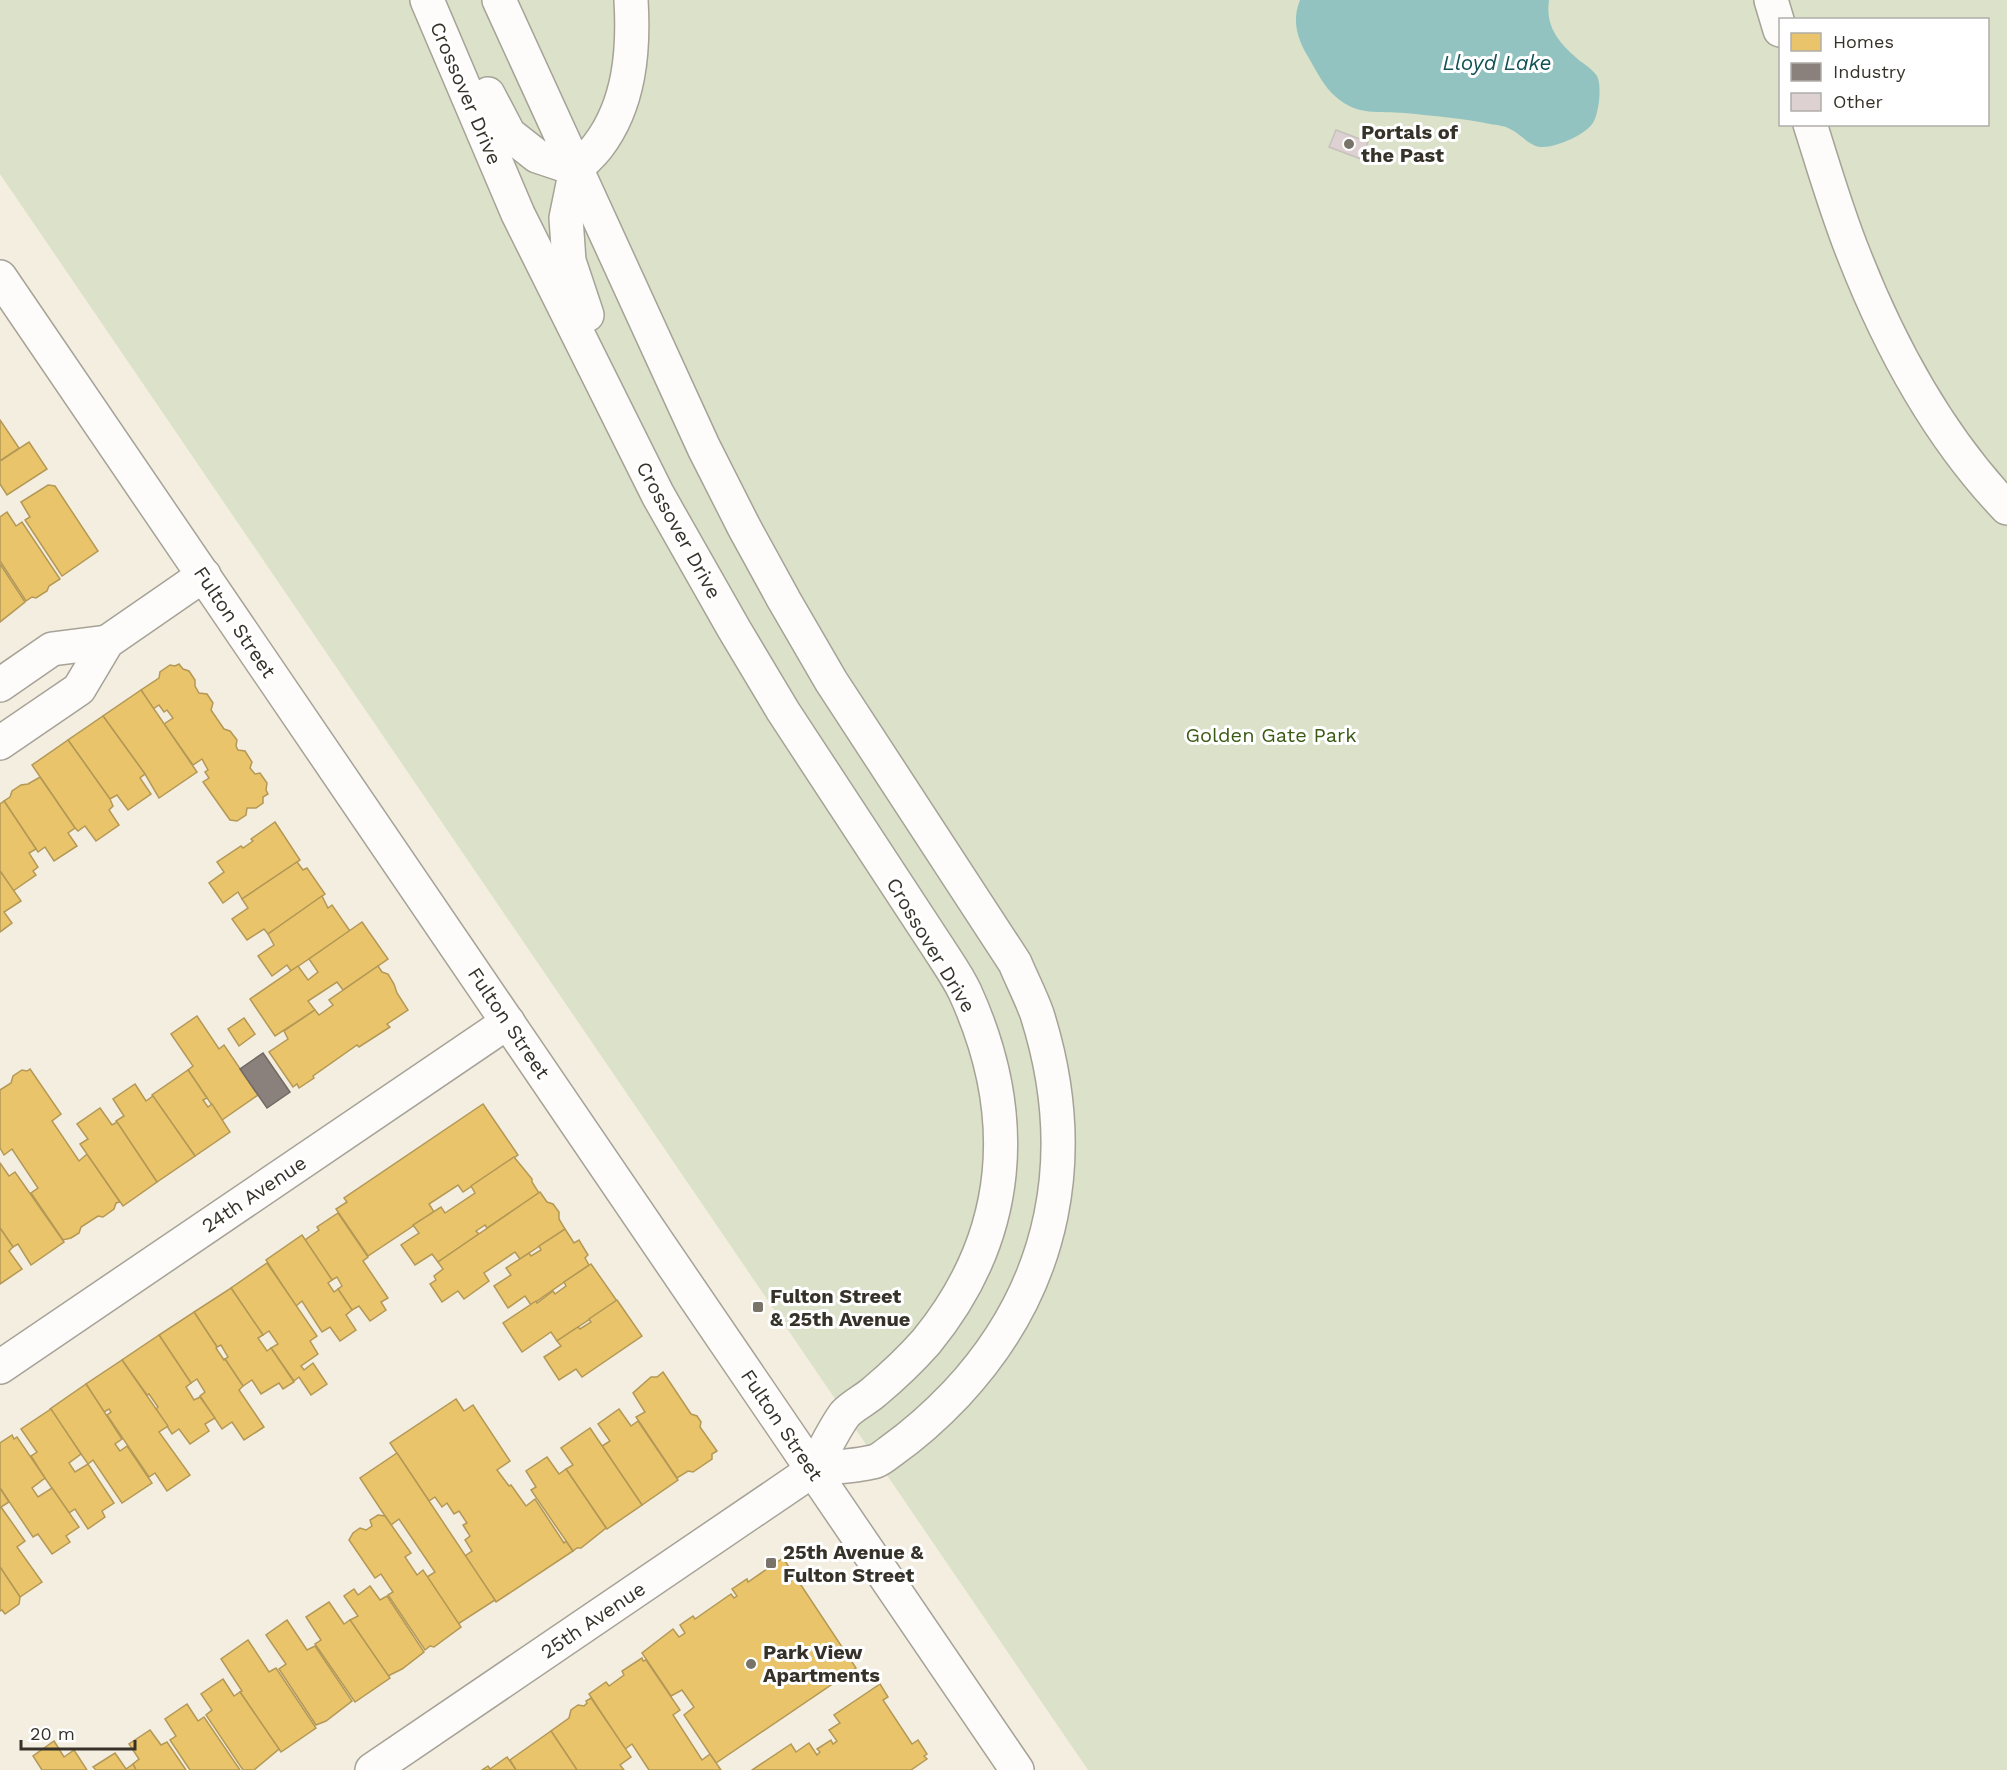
<svg xmlns="http://www.w3.org/2000/svg" width="2007" height="1770" font-family="'Work Sans',sans-serif">
<style>
.green{fill:#dbe2c9;fill-rule:evenodd}
.water{fill:#93c3c1}
.homes{fill:#e9c46a;stroke:#b39856;stroke-width:1.5}
.industry{fill:#8a817c;stroke:#716963;stroke-width:1.5}
.building{fill:#ded1d1;stroke:#c7c0bd;stroke-width:1.5}
.lines{fill:none;stroke-linecap:round;stroke-linejoin:round}
.minor-casing{stroke:#a6a297;stroke-width:36}
.tertiary-casing{stroke:#a6a297;stroke-width:36}
.secondary-casing{stroke:#a6a297;stroke-width:36}
.minor{stroke:#fdfcfa;stroke-width:33}
.tertiary{stroke:#fdfcfa;stroke-width:33}
.secondary{stroke:#fdfcfa;stroke-width:33}
.poi-dot{fill:#787469;stroke:#fff;stroke-width:2}
.labels{text-anchor:middle;dominant-baseline:central;stroke-width:6;stroke-linejoin:round;paint-order:stroke}
.street-label{font-size:20px;fill:#363229;stroke:#fff}
.poi-label{font-size:20px;font-weight:bold;fill:#363229;stroke:#fff;text-anchor:start}
.park-label{font-size:20px;fill:#3b5a14;stroke:#fff}
.water-label{font-size:21px;font-style:italic;fill:#125255;stroke:#fff}
</style>
<rect width="100%" height="100%" fill="#f4eee0"/>
<path class="green" d="M0,0H2007V1770H1088L0,174ZM1780,20H1988V124H1780Z"/>
<path class="water" d="M1300,0H1549C1545,28 1560,44 1580,61C1586,65 1593,70 1597,76C1602,86 1599,111 1594,121C1588,134 1557,147 1543,147C1530,147 1523,136 1512,130C1506,126 1497,125 1490,124C1463,118 1433,116 1405,113C1379,111 1357,116 1336,97C1324,87 1317,72 1310,60C1298,41 1291,22 1300,0Z"/>
<g class="homes">
<path d="M0,420L19,448L0,461Z"/>
<path d="M29,442L47,469L7,495L0,484V461Z"/>
<path d="M48,485L55,486L98,551L62,576L25,520L30,517L21,502Z"/>
<path d="M7,512L16,526L22,522L60,579L49,586L47,591L36,598L32,597L26,601L0,561V517Z"/>
<path d="M0,564L25,602L0,622Z"/>
<path d="M179,664L183,669L189,671L195,680V686L199,693L207,694L213,703L211,710L224,729L230,731L237,740L236,746L238,750L245,751L252,762L250,768L255,774L260,773L267,783L266,790L268,794L263,797V803L256,808H247L246,815L237,821L230,820L203,782L209,778L205,772L208,770L202,759L193,765L164,724L173,718L167,710L164,712L159,705L153,709L141,690L159,678L160,672L170,665L175,666Z"/>
<path d="M141,690L197,772L159,798L145,774L103,716Z"/>
<path d="M103,716L145,774L140,778L151,794L128,810L117,795L110,799L68,740Z"/>
<path d="M68,740L110,799L113,806L109,810L119,825L96,841L85,826L78,831L75,828L32,765Z"/>
<path d="M40,777L75,828L68,833L77,846L54,861L45,847L38,852L4,801L10,797L12,791L21,785L28,784Z"/>
<path d="M4,801L36,849L29,853L38,867L33,871L36,875L13,891L0,871V804Z"/>
<path d="M275,822L300,860L242,899L238,892L223,903L209,883L224,872L217,862L241,846L243,848L253,841L251,839Z"/>
<path d="M297,862L303,870L307,868L325,894L268,934L264,929L247,940L232,919L248,908L242,899Z"/>
<path d="M0,871L21,901L4,912L12,923L0,932Z"/>
<path d="M322,896L328,908L332,905L350,931L291,971L287,965L272,976L258,956L274,945L268,934Z"/>
<path d="M362,922L388,959L343,990L337,982L308,1001L315,1010L275,1036L250,999L298,966L308,980L318,972L309,959Z"/>
<path d="M378,966L382,972L388,974L394,984L397,993L408,1010L387,1024L390,1027L359,1047L357,1045L313,1076L314,1078L299,1088L297,1084L293,1087L269,1052L288,1039L284,1031L315,1010L319,1015L333,1005L329,1000Z"/>
<path d="M197,1016L219,1049L224,1045L258,1095L222,1120L188,1070L193,1066L171,1034Z"/>
<path d="M244,1018L255,1034L239,1046L228,1029Z"/>
<path d="M30,1069L61,1114L52,1121L79,1161L87,1154L120,1202L116,1203L114,1209L103,1217L98,1216L81,1227L79,1233L71,1238L63,1240L31,1193L38,1188L12,1149L4,1155L0,1148V1090L11,1083L13,1076L22,1070L27,1071Z"/>
<path d="M188,1070L207,1098L203,1100L208,1107L212,1104L230,1132L195,1156L152,1095Z"/>
<path d="M135,1084L146,1101L153,1096L195,1156L157,1182L116,1121L124,1116L113,1099Z"/>
<path d="M483,1104L518,1155L463,1192L458,1185L429,1204L434,1212L368,1256L336,1209L347,1202L344,1198Z"/>
<path d="M100,1108L112,1125L117,1122L157,1182L123,1206L80,1144L88,1139L77,1124Z"/>
<path d="M514,1157L532,1179V1182L539,1193L487,1228L485,1225L476,1231L479,1234L438,1262L432,1254L415,1265L401,1245L419,1233L413,1225L441,1207L445,1213L475,1193L471,1186Z"/>
<path d="M0,1163L9,1176L15,1172L64,1242L31,1265L18,1244L13,1247L0,1228Z"/>
<path d="M540,1192L547,1202L553,1204L559,1212V1219L565,1229L520,1259L515,1252L484,1273L489,1281L464,1299L458,1291L442,1302L430,1284L436,1280L434,1276L443,1269L438,1262Z"/>
<path d="M338,1213L368,1257L363,1261L388,1298L381,1302L386,1310L370,1321L359,1306L352,1310L338,1289L342,1286L337,1277L332,1280L305,1240L319,1230L317,1227Z"/>
<path d="M0,1228L13,1247L9,1251L22,1269L0,1284Z"/>
<path d="M565,1229L574,1243L579,1240L588,1255L585,1258L589,1265L531,1305L525,1296L508,1308L494,1286L511,1275L506,1268L529,1253L531,1256L541,1250L539,1246Z"/>
<path d="M302,1235L332,1280L328,1283L334,1292L338,1289L352,1310L346,1315L356,1330L340,1341L330,1327L322,1332L302,1301L296,1306L266,1260Z"/>
<path d="M267,1263L317,1336L310,1341L318,1354L301,1366L304,1370L313,1363L327,1384L311,1395L299,1377L294,1381L271,1348L278,1344L269,1331L263,1335L231,1288Z"/>
<path d="M591,1264L617,1301L557,1341L551,1332L522,1352L503,1323L536,1301L537,1303L553,1291L555,1294L566,1286L564,1282Z"/>
<path d="M231,1288L263,1335L258,1338L267,1351L271,1348L294,1382L283,1389L279,1383L261,1394L252,1380L243,1386L225,1359L228,1357L221,1345L217,1347L194,1312Z"/>
<path d="M617,1300L642,1336L582,1377L576,1369L559,1380L544,1357L561,1346L557,1341L578,1327L580,1329L591,1322L589,1319Z"/>
<path d="M194,1312L217,1347L216,1348L224,1360L225,1359L243,1386L239,1390L264,1427L244,1440L232,1422L222,1429L200,1396L205,1392L197,1379L191,1383L159,1335Z"/>
<path d="M159,1335L191,1383L186,1387L194,1400L200,1397L215,1418L205,1424L209,1431L190,1444L179,1429L172,1434L156,1409L158,1407L149,1394L147,1395L122,1360Z"/>
<path d="M122,1360L168,1426L159,1432L190,1475L167,1491L155,1473L149,1477L107,1415L111,1412L109,1409L104,1412L86,1384Z"/>
<path d="M663,1372L691,1414L697,1416L701,1422L700,1427L717,1451L712,1454V1459L693,1472L688,1471L677,1478L636,1417L645,1412L633,1393L651,1377H657Z"/>
<path d="M86,1384L122,1439L115,1444L120,1451L127,1446L152,1483L122,1503L93,1460L88,1464L50,1409Z"/>
<path d="M456,1399L464,1411L473,1405L510,1461L497,1470L509,1486L511,1485L526,1506L535,1499L564,1543L566,1541L573,1551L496,1602L465,1556L472,1551L465,1540L470,1536L463,1525L467,1523L459,1511L454,1514L447,1503L442,1507L435,1497L429,1501L390,1443Z"/>
<path d="M51,1409L81,1454L69,1463L75,1472L88,1464L114,1503L102,1511L105,1517L88,1529L75,1509L69,1513L45,1478L31,1456L37,1452L21,1429Z"/>
<path d="M619,1409L631,1426L638,1421L678,1480L642,1505L602,1446L610,1441L598,1424Z"/>
<path d="M590,1428L642,1505L607,1529L566,1469L573,1465L561,1448Z"/>
<path d="M12,1435L14,1439L17,1437L45,1478L32,1488L38,1497L52,1488L79,1527L66,1536L70,1542L52,1554L38,1534L33,1537L0,1488V1443Z"/>
<path d="M397,1453L495,1600L458,1624L427,1577L435,1572L399,1519L391,1525L360,1478Z"/>
<path d="M547,1457L559,1474L566,1469L606,1528L581,1548H577L573,1551L531,1490L536,1487L526,1471Z"/>
<path d="M0,1488L9,1502L1,1507L25,1541L17,1547L42,1582L20,1597L0,1567Z"/>
<path d="M378,1515L385,1516L411,1553L405,1557L417,1575L423,1570L461,1627L434,1647L430,1646L425,1650L388,1595L393,1592L381,1574L375,1578L349,1540L353,1533L360,1528L366,1530L372,1526L370,1520Z"/>
<path d="M783,1558L856,1668L716,1763L684,1715L694,1707L682,1690L671,1696L642,1653L673,1629L679,1637L685,1633L680,1625L693,1616L695,1619L731,1594L734,1598L737,1596L732,1589L747,1579L748,1582Z"/>
<path d="M0,1567L20,1597L19,1604L5,1614L2,1610L0,1611Z"/>
<path d="M370,1586L380,1600L387,1596L424,1652L402,1669L388,1676L350,1620L358,1616L344,1596L354,1589L358,1595Z"/>
<path d="M329,1602L344,1624L350,1620L390,1678L355,1702L315,1644L321,1640L306,1617Z"/>
<path d="M287,1620L307,1650L315,1646L352,1701L326,1721L316,1725L279,1669L286,1664L266,1635Z"/>
<path d="M248,1640L269,1672L276,1668L316,1728L281,1752L240,1692L242,1691L221,1659Z"/>
<path d="M642,1658L643,1661L646,1660L680,1710L673,1715L702,1760L710,1754L721,1770H649L632,1744L625,1749L589,1694L606,1682L609,1686L624,1675L622,1671Z"/>
<path d="M223,1679L234,1696L240,1692L279,1749L254,1770H243L206,1715L212,1710L201,1694Z"/>
<path d="M880,1684L888,1697L883,1700L912,1744L918,1740L927,1754L924,1756L927,1759L911,1770H752L791,1744L796,1752L809,1743L817,1755L820,1752L817,1749L831,1740L833,1744L837,1741L829,1730L840,1723L834,1715Z"/>
<path d="M591,1698L631,1757L620,1765L624,1770H577L551,1731L569,1718L571,1710L578,1705L584,1706L587,1703L586,1701Z"/>
<path d="M187,1704L198,1721L204,1717L240,1770H190L170,1740L176,1736L165,1719Z"/>
<path d="M150,1730L161,1745L167,1742L186,1770H136L133,1764L139,1759L129,1744Z"/>
<path d="M551,1731L577,1770H516L510,1760Z"/>
<path d="M54,1741L64,1757L74,1750L87,1770H42L33,1756Z"/>
<path d="M115,1753L126,1769L133,1764L136,1770H96L93,1767Z"/>
<path d="M507,1757L516,1770H482L488,1766L490,1769Z"/>
</g>
<path class="industry" d="M263,1053L290,1092L267,1108L240,1069Z"/>
<path class="building" d="M1336,130L1368,142L1361,159L1329,147Z"/>
<g class="lines">
<g class="minor-casing">
<g id="minor">
<path d="M0,685L52,649L107,642"/>
<path d="M0,743L79,689L107,642L204,575"/>
<path d="M0,1367L508,1022"/>
</g>
</g>
<g class="tertiary-casing">
<g id="tertiary">
<path d="M1771,0L1780,30"/>
<path d="M1810,124C1824,168 1837,213 1854,255C1890,347 1938,436 2007,508"/>
<path d="M576,169C583,162 592,154 598,146C630,104 634,50 631,0"/>
</g>
</g>
<g class="secondary-casing">
<g id="secondary">
<path d="M427,0L518,214L658,495L734,629L783,711L939,949C948,963 958,977 965,992C1021,1115 1013,1236 926,1342C910,1360 892,1377 874,1392C865,1400 852,1406 845,1414C833,1430 823,1453 813,1470"/>
<path d="M488,94L509,134L537,156L576,169L566,218L569,261L587,315"/>
<path d="M0,277L1017,1770"/>
<path d="M372,1770L813,1470C831,1467 860,1466 876,1461C881,1459 887,1454 891,1451C915,1434 936,1415 956,1394C1057,1286 1081,1153 1037,1014C1031,997 1022,980 1015,963L831,681L784,600L744,527L704,448L499,0"/>
</g>
</g>
<use href="#minor" class="minor"/>
<use href="#tertiary" class="tertiary"/>
<use href="#secondary" class="secondary"/>
</g>
<g class="poi-dot">
<circle cx="1349" cy="144" r="6"/>
<rect x="752" y="1301" width="12" height="12" rx="3"/>
<rect x="765" y="1557" width="12" height="12" rx="3"/>
<circle cx="751" cy="1664" r="6"/>
</g>
<g class="labels">
<g class="street-label">
<text transform="translate(466 93) rotate(67)">Crossover Drive</text>
<text transform="translate(679 530) rotate(61)">Crossover Drive</text>
<text transform="translate(235 622) rotate(56)">Fulton Street</text>
<text transform="translate(931 945) rotate(59)">Crossover Drive</text>
<text transform="translate(509 1023) rotate(56)">Fulton Street</text>
<text transform="translate(254 1194) rotate(-34)">24th Avenue</text>
<text transform="translate(782 1425) rotate(56)">Fulton Street</text>
<text transform="translate(593 1620) rotate(-34)">25th Avenue</text>
</g>
<g class="poi-label">
<text x="1361" y="132">Portals of<tspan x="1361" dy="23">the Past</tspan></text>
<text x="770" y="1296">Fulton Street<tspan x="770" dy="23">&amp; 25th Avenue</tspan></text>
<text x="783" y="1552">25th Avenue &amp;<tspan x="783" dy="23">Fulton Street</tspan></text>
<text x="763" y="1652">Park View<tspan x="763" dy="23">Apartments</tspan></text>
</g>
<g class="park-label">
<text x="1271" y="735">Golden Gate Park</text>
</g>
<g class="water-label">
<text x="1497" y="62">Lloyd Lake</text>
</g>
</g>
<rect x="1779" y="18" width="210" height="108" fill="#ffffff" stroke="#afada9" stroke-width="1.5"/>
<rect x="1791" y="33" width="30" height="18" fill="#e9c46a" stroke="#afada9" stroke-width="1.5"/>
<text x="1833" y="48" font-size="18" fill="#363229">Homes</text>
<rect x="1791" y="63" width="30" height="18" fill="#8a817c" stroke="#afada9" stroke-width="1.5"/>
<text x="1833" y="78" font-size="18" fill="#363229">Industry</text>
<rect x="1791" y="93" width="30" height="18" fill="#ded1d1" stroke="#afada9" stroke-width="1.5"/>
<text x="1833" y="108" font-size="18" fill="#363229">Other</text>
<path d="M21 1740v9h114v-9" fill="none" stroke="#363229" stroke-width="3"/>
<text x="30" y="1740" font-size="18" fill="#363229" stroke="#ffffff" stroke-width="4.5" paint-order="stroke">20 m</text>
</svg>
